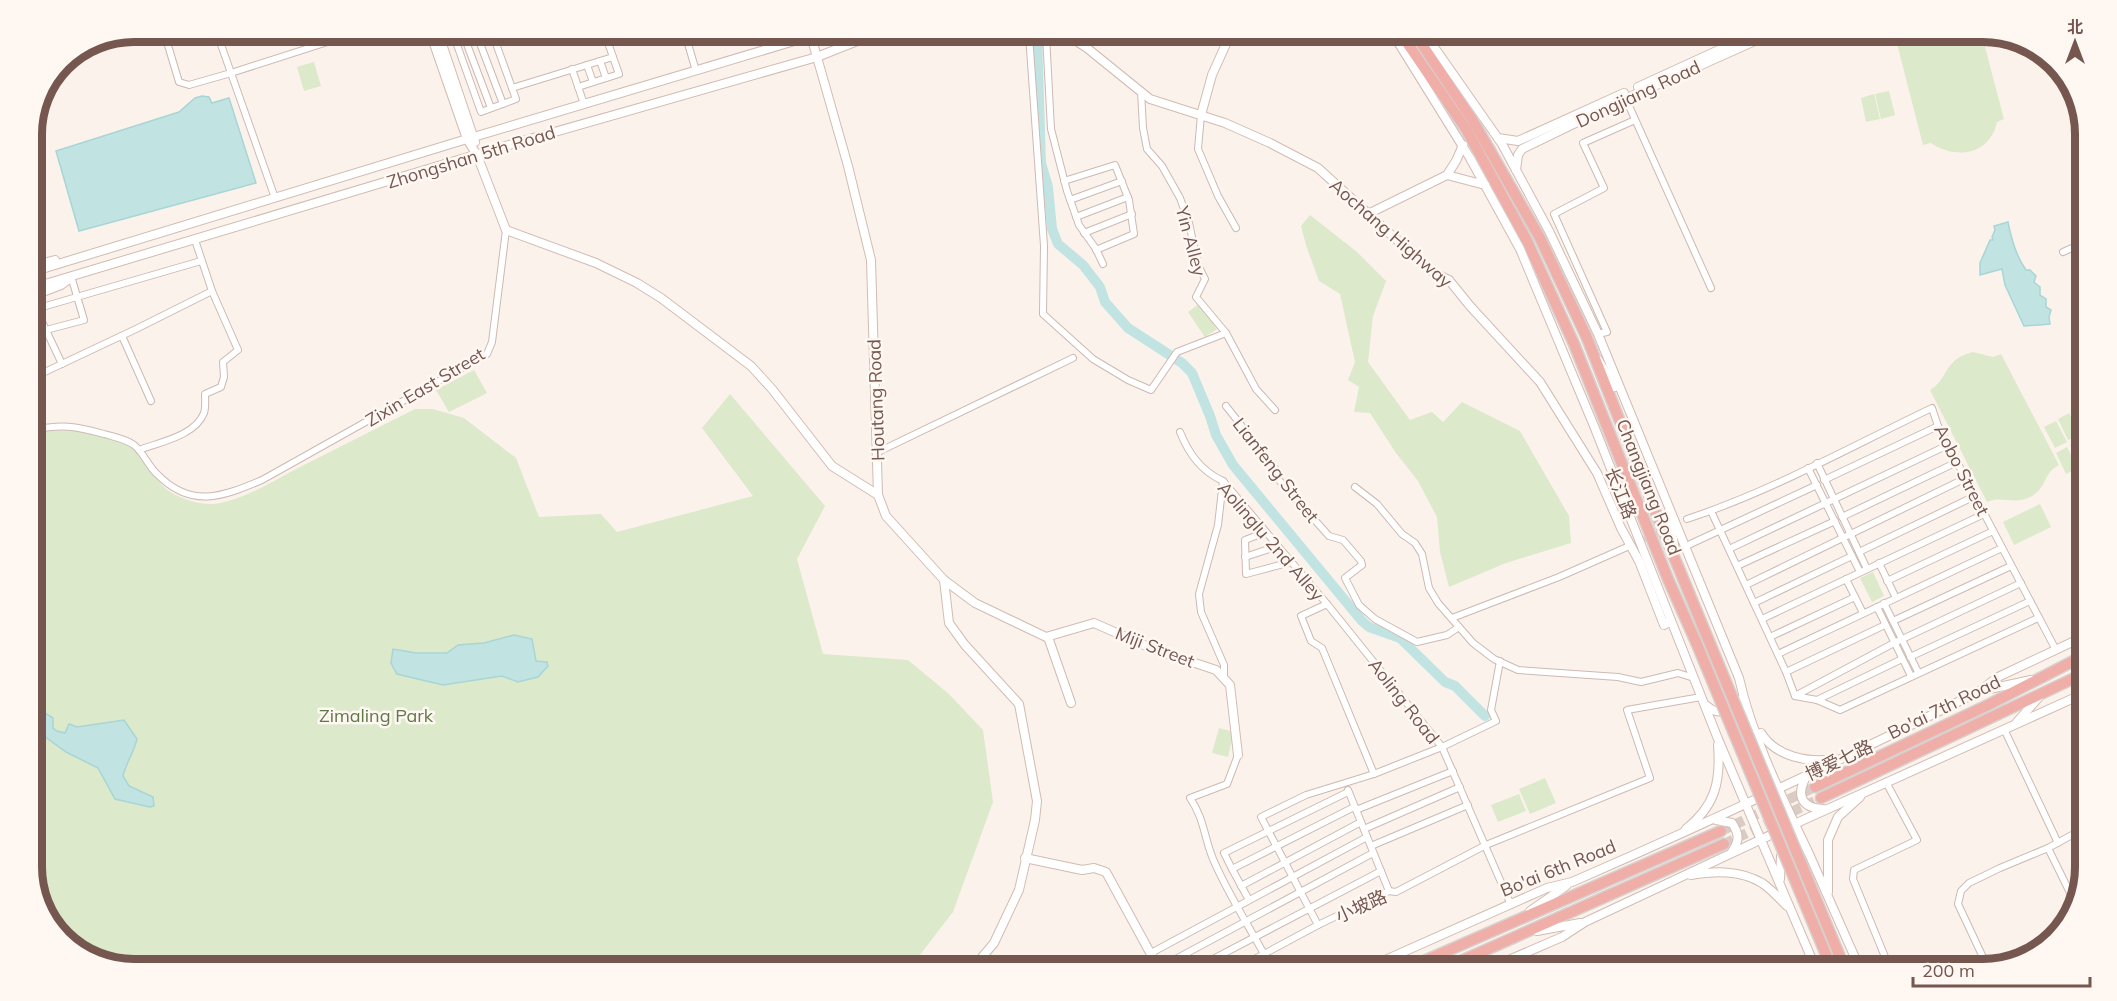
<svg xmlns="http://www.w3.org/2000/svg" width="2117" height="1001" font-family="Mulish,'Noto Sans SC',sans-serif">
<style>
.green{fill:#dce9ca}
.water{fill:#c1e4e3;stroke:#a8d5d5;stroke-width:1.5}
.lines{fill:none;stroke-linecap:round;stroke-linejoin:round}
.river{stroke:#c1e4e3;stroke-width:10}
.street-tunnel{stroke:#daccc4;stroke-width:6;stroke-dasharray:6 3;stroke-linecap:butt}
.highway-tunnel{stroke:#daccc4;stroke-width:10;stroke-dasharray:10 5;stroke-linecap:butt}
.street-casing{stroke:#cdb9b2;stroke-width:8}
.secondary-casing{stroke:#d2bbb2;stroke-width:10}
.highway-casing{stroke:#d8d0ce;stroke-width:13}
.street{stroke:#fff;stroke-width:6}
.secondary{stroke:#fff;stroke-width:8}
.highway{stroke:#f0aea8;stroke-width:10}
.highway-bridge-casing{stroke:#d8d0ce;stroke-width:13;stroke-linecap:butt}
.highway-bridge{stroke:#f0aea8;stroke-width:10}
.labels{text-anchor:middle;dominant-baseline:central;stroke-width:5;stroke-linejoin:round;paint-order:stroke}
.street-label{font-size:18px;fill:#755750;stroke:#fef7f2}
.park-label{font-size:18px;fill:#5f7a48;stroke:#fef7f2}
.rim{fill:none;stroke:#755750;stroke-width:8}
</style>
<rect width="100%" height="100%" fill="#fbf3eb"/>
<g class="green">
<path d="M1894,32H1981L2004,119L1997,122C1990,155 1956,160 1931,143L1923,145Z"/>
<path d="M314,62L321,86L304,91L297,67Z"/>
<path d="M1889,91L1895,115L1881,119L1875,94Z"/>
<path d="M1874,94L1880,119L1866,122L1861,98Z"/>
<path d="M1310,215L1357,252L1386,281L1373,316L1368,362L1410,420L1432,412L1443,422L1462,402L1520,431L1569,516L1571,543L1506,563L1449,587L1440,552L1437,517L1418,481L1396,453L1370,413L1354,412L1359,387L1348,380L1355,362L1340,294L1319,281L1306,245L1301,226Z"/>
<path d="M1199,304L1217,329L1205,337L1188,312Z"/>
<path d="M1973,352L1993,357L2001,354L2059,465C2043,473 2048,486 2032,496C2016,506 2002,495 1987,502L1930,390C1949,379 1943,359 1973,352Z"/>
<path d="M474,370L487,393L449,412L436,390Z"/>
<path d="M730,394L825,506L797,559L823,654L908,660L949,694L983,730L993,802L953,912L909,969H134L94,962L52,929L32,874V433C59,428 111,429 133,449C154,469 154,488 185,499C193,502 202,504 212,504C239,502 272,482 296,469C336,449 375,429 415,409H433L464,418L516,458L539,517L601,514L617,532L753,496L702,428Z"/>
<path d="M2069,413L2080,435L2068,440L2058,419Z"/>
<path d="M2056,421L2067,442L2055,448L2044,427Z"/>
<path d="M2081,439L2085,447V464L2080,466L2070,445Z"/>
<path d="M2067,447L2078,468L2066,474L2056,453Z"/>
<path d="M2040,504L2051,527L2014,545L2003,522Z"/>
<path d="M1873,572L1884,596L1872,602L1860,578Z"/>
<path d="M1219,728L1234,732L1228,757L1212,753Z"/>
<path d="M1545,778L1556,803L1530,814L1519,789Z"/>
<path d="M1519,794L1526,811L1498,822L1491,805Z"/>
</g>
<g class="water">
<path d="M202,96L209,97L212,103L229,98L256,183L79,231L56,151L179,112L195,98Z"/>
<path d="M2008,222C2011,238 2016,256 2026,270H2030L2036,276L2034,282L2040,287V295L2046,299V307L2051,310L2049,317L2050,324L2024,326L2005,285L2002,269L1980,275V263L1990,240H1993L1992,237L1995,230L1994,226Z"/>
<path d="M514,635L532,639L536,661L547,662L548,666L538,677L518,682L502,676L443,685L397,674L391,663L393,649L416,653H447L458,645L484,643Z"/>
<path d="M32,705L53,718V728L57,731L65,733L69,724L77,727L124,720L137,739C134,752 126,763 123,776L129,786L153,797L154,806L150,807L115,799L98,768L66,752L32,727Z"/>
</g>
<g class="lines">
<path class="river" d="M1037,35L1041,163L1048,187L1052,229L1058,244L1083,265L1100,287L1105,302L1128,328L1182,363L1192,373L1210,416L1216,435L1233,465L1362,621L1369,627L1400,638L1445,682L1455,686L1485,716"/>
<path class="street-tunnel" d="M1628,547L1665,530"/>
<g class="highway-tunnel">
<path d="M1721,831L1815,787"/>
<path d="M1724,844L1821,798"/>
</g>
<g class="street-casing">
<g id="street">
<path d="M1029,35L1044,246L1043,314L1093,359L1128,380L1151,390L1177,352L1226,333"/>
<path d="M1046,35L1051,129L1067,191L1079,225L1096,249L1103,264"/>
<path d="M765,36L769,49"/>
<path d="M686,37L696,71"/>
<path d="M478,38L503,104"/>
<path d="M219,39L231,73L340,38"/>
<path d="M465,39L491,108"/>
<path d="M167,42L179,82L189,85L231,73L275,198"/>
<path d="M456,42L481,112L516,99L494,38"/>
<path d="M600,61L606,78"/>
<path d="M587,65L593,82"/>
<path d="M572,69L584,104"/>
<path d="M578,87L619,74L613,57"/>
<path d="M512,88L613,57L606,37"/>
<path d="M1141,91L1143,128L1147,149L1162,166L1180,198L1189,223L1198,265L1205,279L1196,297L1226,333L1256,389L1275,410"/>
<path d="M1625,97L1711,288"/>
<path d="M1201,115L1198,149L1218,196L1236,228"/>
<path d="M1064,181L1115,165L1129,200L1134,234L1096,250"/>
<path d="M1070,200L1122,181"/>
<path d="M1076,217L1128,197"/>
<path d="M2081,218L2085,219"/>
<path d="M1084,233L1132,214"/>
<path d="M2063,252L2072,248L2085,249"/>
<path d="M2076,274L2085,273"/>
<path d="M36,309L62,364"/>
<path d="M32,310L201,261"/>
<path d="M46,330L84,320L71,276"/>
<path d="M1598,334L1607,332L1554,214L1604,188L1583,143L1635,120"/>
<path d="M122,336L151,401"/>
<path d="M32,378L136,329L212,291"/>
<path d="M1226,406L1270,462L1277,471L1278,479L1329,536L1343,540L1361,561L1362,565L1345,578L1359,605L1375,619L1417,642L1447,635L1459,627"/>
<path d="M32,430C62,424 75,426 104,434C114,437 126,439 134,445C144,453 148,466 157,474C191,509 222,497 262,480L487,354L492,342L506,230"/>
<path d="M1180,432C1189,454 1201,471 1223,481L1327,604L1442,747L1511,905"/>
<path d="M139,450C160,442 195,436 204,413C206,407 205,400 205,394L221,387L224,377L223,362L238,350L212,291L195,240"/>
<path d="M878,452L1073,358"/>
<path d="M1817,463L1867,569"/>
<path d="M1808,468L1860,572"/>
<path d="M1824,480L1938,426"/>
<path d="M1223,481L1218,525L1199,594L1201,612L1224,665V678"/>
<path d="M1355,487L1377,504L1402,534L1415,543L1422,554L1429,588L1438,603L1473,643L1494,659L1518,670L1618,677L1641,682L1678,673L1694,678"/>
<path d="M1711,511L1786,672L1795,696L1817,700L1840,710L2038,618"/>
<path d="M1842,517L1957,462"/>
<path d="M1687,519C1770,492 1852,446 1932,408L1938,426L2056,650"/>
<path d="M1266,532L1245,540L1246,574L1291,562"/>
<path d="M1684,547L1817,485"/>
<path d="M1729,549L1948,445"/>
<path d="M1859,552L1975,496"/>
<path d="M1245,557L1278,546"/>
<path d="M1879,563L1896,598"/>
<path d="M1737,566L1835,521"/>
<path d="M1846,579L1863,613"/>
<path d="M1887,581L1993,531"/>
<path d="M1746,585L1966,478"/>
<path d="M1754,603L1852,556"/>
<path d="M1884,603L1918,672"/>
<path d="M1327,604L1301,616L1311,641L1322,648L1374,774"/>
<path d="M1877,607L1911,676"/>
<path d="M1452,618L1559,577L1627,547"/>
<path d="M1762,619L1984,514"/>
<path d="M1893,621L2011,566"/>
<path d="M1770,637L1855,597"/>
<path d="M1778,654L2002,548"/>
<path d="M1910,657L2030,601"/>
<path d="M1786,672L1885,625"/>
<path d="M1795,696L1894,643L2021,583"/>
<path d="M1817,700L1902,659"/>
<path d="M2004,729L2058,843"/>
<path d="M1238,755L1227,784L1190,798C1204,818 1204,837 1213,859C1227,892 1247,923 1264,954"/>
<path d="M1886,782L1917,840L1854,870L1853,879L1890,969"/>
<path d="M1348,790L1389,891"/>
<path d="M1356,810L1453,771"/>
<path d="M1364,829L1460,787"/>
<path d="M1371,846L1468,805"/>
<path d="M1232,869L1224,853L1348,792"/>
<path d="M1241,886L1361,822"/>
<path d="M1249,900L1232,869L1354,807"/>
<path d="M2077,907L2048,848L2085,828"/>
<path d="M1318,925L1261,817L1306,795L1374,774L1442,747L1496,721L1491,710L1500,661"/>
<path d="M1151,953L1367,837"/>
<path d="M1518,957L1526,969"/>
<path d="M1159,968L1373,853"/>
<path d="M1988,968L1958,904L1961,891L1969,883L2000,868L2048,848"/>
<path d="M1194,969L1381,871"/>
<path d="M1236,969L1318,925L1389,891L1396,892L1486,845L1650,778L1627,710L1701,697"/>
</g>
</g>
<g class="secondary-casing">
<g id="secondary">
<path d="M1393,34L1470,158L1520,249L1594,426L1718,739L1816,969"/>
<path d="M1425,34L1502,144L1549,231L1598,334L1739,678C1753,740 1783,799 1810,856C1827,894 1844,932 1860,969"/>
<path d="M1067,35L1087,48L1150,99L1225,123L1270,143L1318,168L1431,271L1449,280L1470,306L1540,382L1597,473L1621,528L1639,561L1664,625L1671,621"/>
<path d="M811,36L848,166L871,260L878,495L886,516L944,580L975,603L1046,637L1094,623L1153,649L1216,670L1230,685L1238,755"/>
<path d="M432,38L467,139L477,155L506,230L596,263L637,283L661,298L751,366L772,389L832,466L878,495"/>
<path d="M440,38L475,142"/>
<path d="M1638,87L1758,32"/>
<path d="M1201,115L1212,75L1230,35"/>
<path d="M1498,138L1518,141L1624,93"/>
<path d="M1516,170L1518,155L1522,149L1625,99L1775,32"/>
<path d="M1447,175L1456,161L1463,145"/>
<path d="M1368,214L1447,175L1485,185"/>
<path d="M32,266L55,260"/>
<path d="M32,272L467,139L811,36"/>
<path d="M32,288L488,151L817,57L870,36"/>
<path d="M32,296L61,285L69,279"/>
<path d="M1598,360L1615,387"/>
<path d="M1670,522L1675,550"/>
<path d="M944,580L949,623L965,645L1019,704L1037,801L1035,820L1019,890L994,943L972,969"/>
<path d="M1048,637L1071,703"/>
<path d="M1985,690L2031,680"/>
<path d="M1707,706C1719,716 1723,710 1736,705L1738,700"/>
<path d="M2017,722L2040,696"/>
<path d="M1761,733C1776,757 1808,763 1835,759"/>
<path d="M1807,775C1796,794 1800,808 1823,809"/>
<path d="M1716,820L1732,823C1740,835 1739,841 1732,852"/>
<path d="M1790,826L2085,693"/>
<path d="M1686,829C1715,806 1721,782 1718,745"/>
<path d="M1025,858L1082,870L1094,868L1106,872L1159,969"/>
<path d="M1691,875C1715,871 1740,870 1762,883C1771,889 1779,898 1787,906"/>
<path d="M1780,879L1781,856L1787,849"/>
<path d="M1828,892V840L1838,817L1860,797"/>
<path d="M1530,911L1566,886"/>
<path d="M1537,931L1580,923"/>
<path d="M1365,969L1547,888L1572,882C1710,822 1846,758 1980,691L1998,677L2085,636"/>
<path d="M1488,969L1562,937L1585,922L1779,831"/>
</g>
</g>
<g class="highway-casing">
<g id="highway">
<path d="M1401,34L1466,129L1527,241L1574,344L1668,579L1696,642"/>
<path d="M1415,34L1473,121L1540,238L1587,338L1660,523L1708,639"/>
<path d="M1815,787L1990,704L2085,655"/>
<path d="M1821,798L2085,673"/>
<path d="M1406,969L1721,831"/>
<path d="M1443,969L1724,844"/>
</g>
</g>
<use href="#street" class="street"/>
<use href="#secondary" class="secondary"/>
<use href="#highway" class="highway"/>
<g class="highway-bridge-casing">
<g id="highway-bridge">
<path d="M1708,639L1845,969"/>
<path d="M1696,642L1832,969"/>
</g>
</g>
<use href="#highway-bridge" class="highway-bridge"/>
</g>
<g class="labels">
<g class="street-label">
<text transform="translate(1638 94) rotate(-25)">Dongjiang Road</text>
<text transform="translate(471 157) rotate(-17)">Zhongshan 5th Road</text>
<text transform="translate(1391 233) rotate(41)">Aochang Highway</text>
<text transform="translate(1191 241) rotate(75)">Yin Alley</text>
<text transform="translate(425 387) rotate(-31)">Zixin East Street</text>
<text transform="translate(876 400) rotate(-92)">Houtang Road</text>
<text transform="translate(1276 470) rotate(52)">Lianfeng Street</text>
<text transform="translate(1962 470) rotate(63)">Aobo Street</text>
<text transform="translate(1649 487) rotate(68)">Changjiang Road</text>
<text transform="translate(1621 493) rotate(68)">长江路</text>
<text transform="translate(1271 541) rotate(49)">Aolinglu 2nd Alley</text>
<text transform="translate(1155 647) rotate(21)">Miji Street</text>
<text transform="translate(1404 701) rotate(52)">Aoling Road</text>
<text transform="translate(1944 707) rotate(-26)">Bo'ai 7th Road</text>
<text transform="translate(1839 760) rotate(-25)">博爱七路</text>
<text transform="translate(1558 868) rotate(-22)">Bo'ai 6th Road</text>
<text transform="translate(1361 906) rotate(-24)">小坡路</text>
</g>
<g class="park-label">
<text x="376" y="715">Zimaling Park</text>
</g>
</g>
<path d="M0 0H2117V1001H0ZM134 42H1983A92 92 0 0 1 2075 134V867A92 92 0 0 1 1983 959H134A92 92 0 0 1 42 867V134A92 92 0 0 1 134 42Z" fill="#fef7f2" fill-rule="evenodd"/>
<path class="rim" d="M134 42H1983A92 92 0 0 1 2075 134V867A92 92 0 0 1 1983 959H134A92 92 0 0 1 42 867V134A92 92 0 0 1 134 42Z"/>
<g transform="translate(2075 42)" stroke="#fef7f2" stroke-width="4.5" paint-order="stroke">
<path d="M0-4.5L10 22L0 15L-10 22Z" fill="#755750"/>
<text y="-9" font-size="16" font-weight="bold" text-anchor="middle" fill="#755750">北</text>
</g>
<path d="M1913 977v9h177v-9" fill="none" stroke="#755750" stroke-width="3"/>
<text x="1922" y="977" font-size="18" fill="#755750" stroke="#fef7f2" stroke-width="4.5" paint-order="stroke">200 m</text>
</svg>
